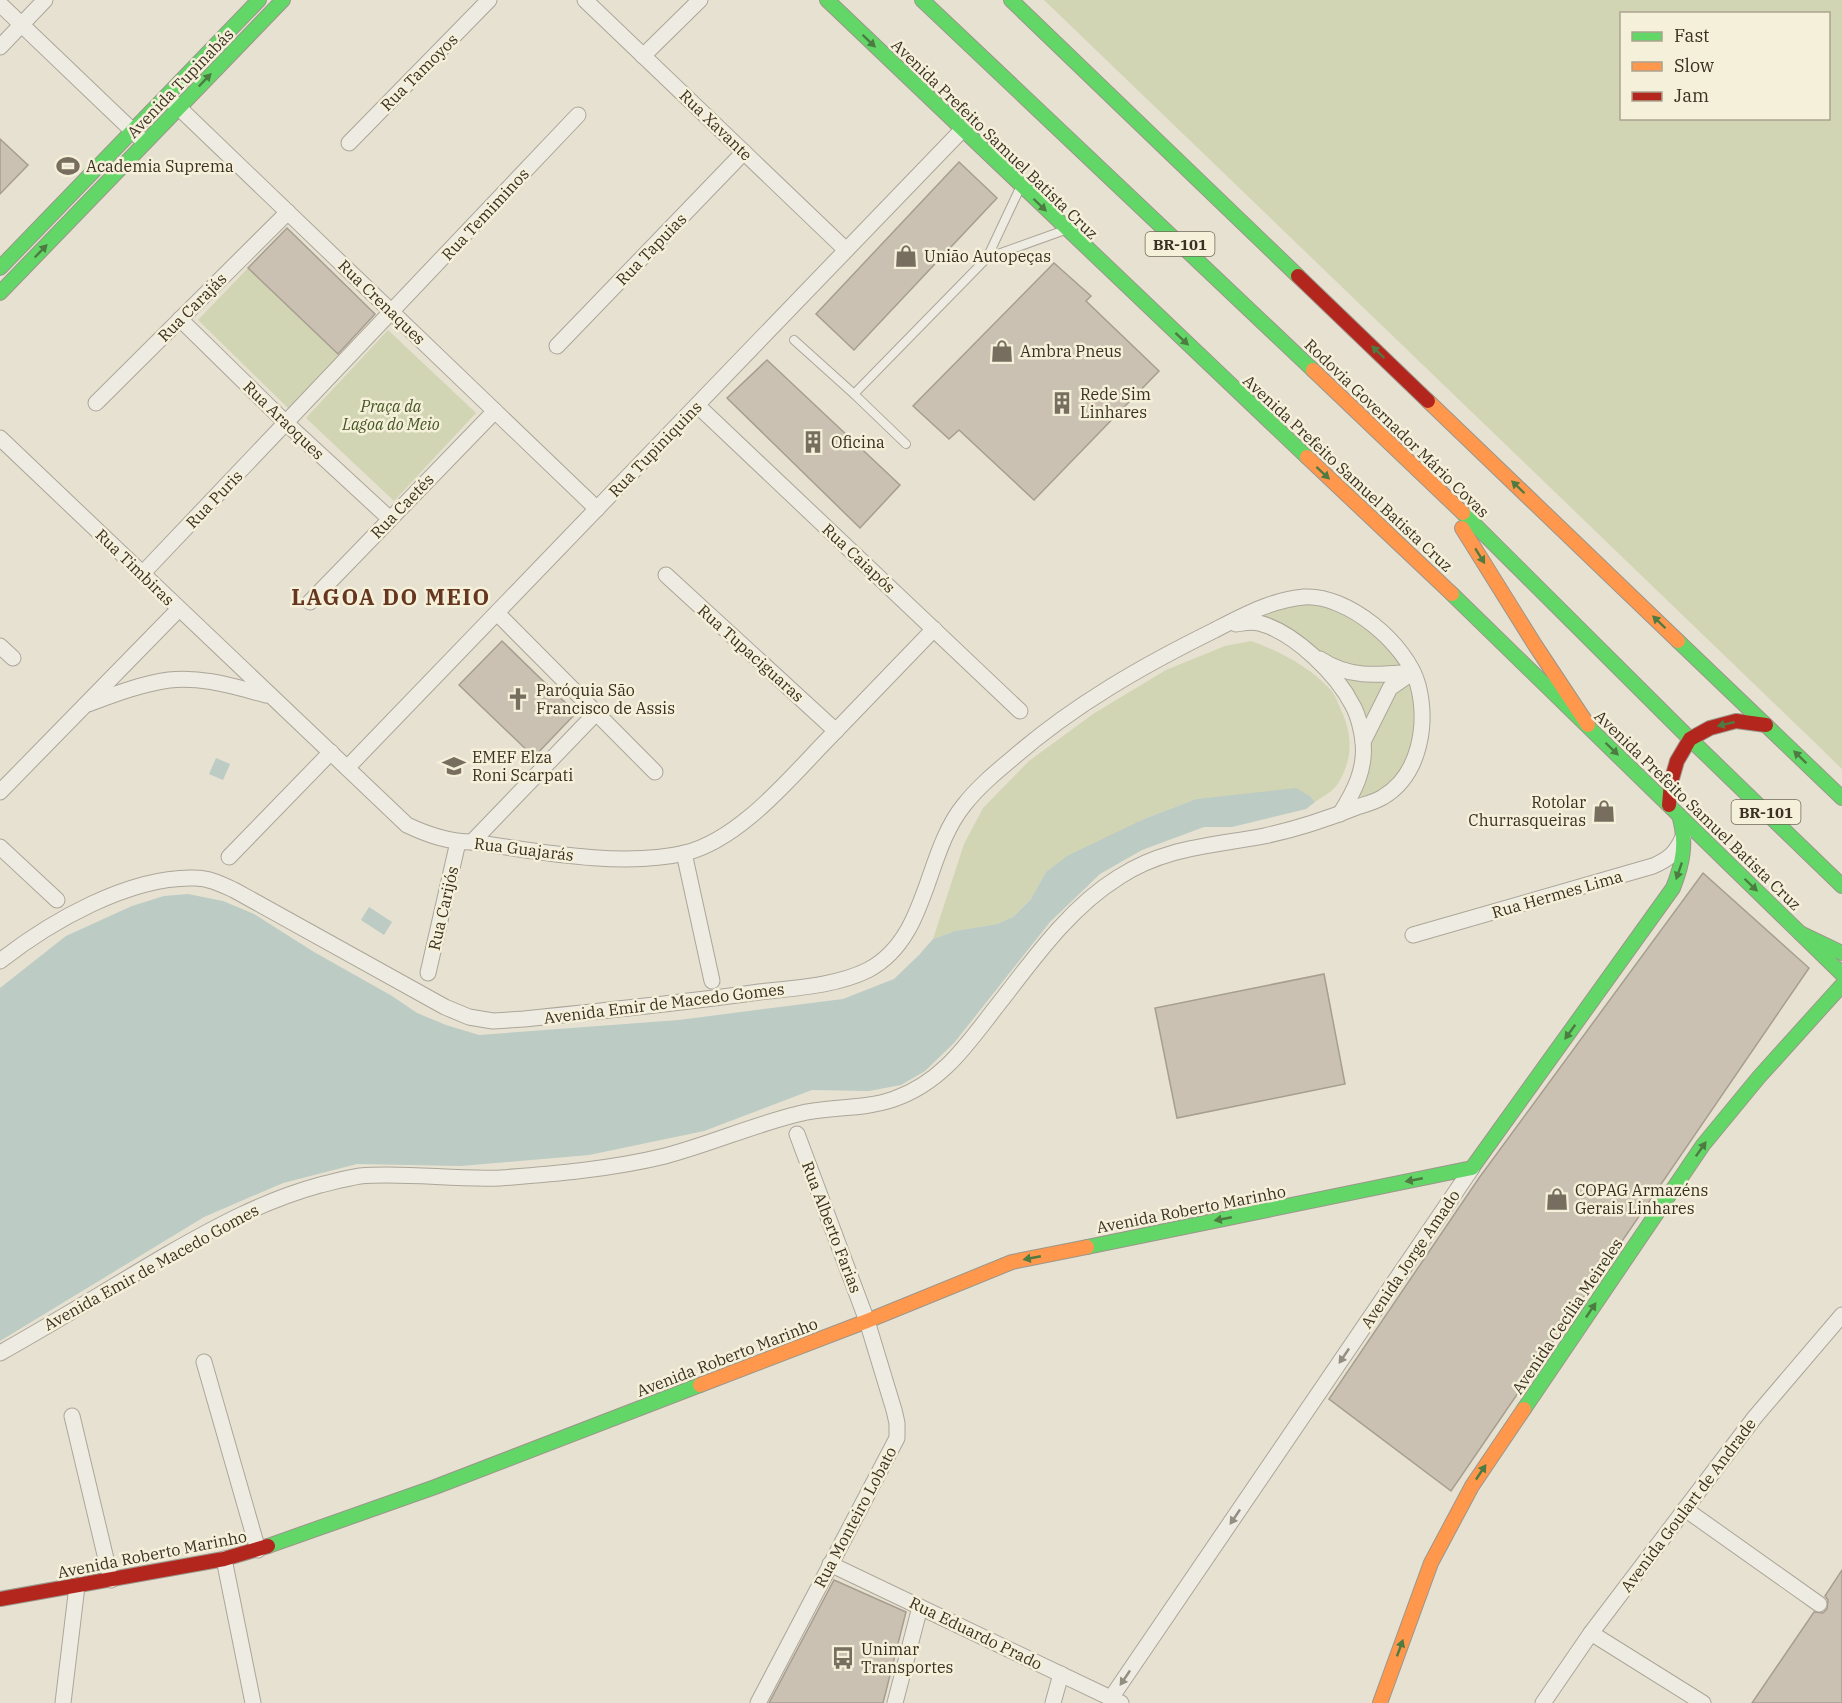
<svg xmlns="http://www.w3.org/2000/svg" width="1842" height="1703" font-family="'IBM Plex Serif',serif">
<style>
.green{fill:#d2d5b4;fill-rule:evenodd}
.water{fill:#bccbc3}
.building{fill:#cac1b2;stroke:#a79d90;stroke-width:1.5}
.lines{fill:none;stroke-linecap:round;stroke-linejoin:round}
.lane-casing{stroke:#aca699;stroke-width:10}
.street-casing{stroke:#aca699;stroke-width:17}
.fast-casing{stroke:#9b968a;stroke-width:16}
.slow-casing{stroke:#9b968a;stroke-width:16}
.jam-casing{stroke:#9b968a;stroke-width:16}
.lane{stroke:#eeebe2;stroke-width:8}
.street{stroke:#eeebe2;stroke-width:15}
.fast{stroke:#63d668;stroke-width:14}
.slow{stroke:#ff974d;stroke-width:14}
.jam{stroke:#b3261e;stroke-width:14}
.oneway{fill:#4d7b41}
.oneway2{fill:#948e82}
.labels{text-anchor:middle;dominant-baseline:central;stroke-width:5;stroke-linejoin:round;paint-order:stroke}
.shield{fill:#f5f0d9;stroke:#736a58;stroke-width:1.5}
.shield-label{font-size:15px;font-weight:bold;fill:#3b3021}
.street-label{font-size:16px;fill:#3b3021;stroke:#f5f0d9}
.poi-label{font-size:16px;fill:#3b3021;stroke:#f5f0d9;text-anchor:start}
.park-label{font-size:16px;font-style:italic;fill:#475728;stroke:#f5f0d9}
.district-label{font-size:22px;font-weight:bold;letter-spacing:1.5px;fill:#663621;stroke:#f5f0d9}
</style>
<rect width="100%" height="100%" fill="#e6e1d1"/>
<g class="green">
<path d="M1044,0H1842V769L1806,734ZM1622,14H1828V118H1622Z"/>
<path d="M248,268L341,357L290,410L198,320Z"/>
<path d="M388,330L476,413L394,501L306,418Z"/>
<path d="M1338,602L1404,657L1424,716L1406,776L1340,814L1361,766L1354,707L1309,652L1257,622L1272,603Z"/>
<path d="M1251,641C1281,652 1308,666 1330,689C1335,694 1338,703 1341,710C1353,735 1353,761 1337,785C1332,792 1322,797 1315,802L1310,796L1270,792L1196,799L1144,819L1046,872L1031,899L1013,917L997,924L955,931L933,939L964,844L983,808L1029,761L1093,714L1166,670L1225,646Z"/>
</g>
<g class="water">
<path d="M216,758L230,764L223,780L209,774Z"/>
<path d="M1296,788L1310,796L1315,802L1306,809L1232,827H1204L1142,850L1100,874L1050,922L954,1043L925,1071L901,1085L869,1091L812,1090L704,1131L589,1155L461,1166L357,1164L283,1183L204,1217L0,1341V988L66,936L132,906L164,896L188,894L223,901L254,914L314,952L392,996L417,1013L446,1025L479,1035L679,1020L843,999L894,979L919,955L933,939L955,931L997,924L1013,917L1031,899L1046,872L1067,856L1144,819L1196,799Z"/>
<path d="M369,907L392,922L384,935L361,920Z"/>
</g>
<g class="building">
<path d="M0,139L28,165L0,194Z"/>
<path d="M959,162L997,198L854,350L816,314Z"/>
<path d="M287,228L375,314L338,354L248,268Z"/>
<path d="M1054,263L1091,296L1086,301L1159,371L1034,500L959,430L949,439L913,406Z"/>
<path d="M767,360L900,485L860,528L727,398Z"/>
<path d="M502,641L576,713L534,757L459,685Z"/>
<path d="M1703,873L1809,968L1451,1491L1329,1399L1479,1178Z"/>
<path d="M1324,974L1345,1084L1177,1118L1155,1008Z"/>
<path d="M1842,1570V1703H1752L1814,1612L1823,1613L1827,1609L1828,1600L1825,1596Z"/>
<path d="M834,1580L906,1612L883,1703H769Z"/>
</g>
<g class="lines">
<g class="lane-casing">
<g id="lane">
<path d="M987,258L1065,230"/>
<path d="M794,340L854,394L987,258L1020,188"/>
<path d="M854,394L906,444"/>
</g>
</g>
<g class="street-casing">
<g id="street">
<path d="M585,0L846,250"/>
<path d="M0,4L139,137"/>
<path d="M0,47L45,0"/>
<path d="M643,56L700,0"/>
<path d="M173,102L597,509"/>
<path d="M349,143L489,0"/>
<path d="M180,319L286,423L390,519"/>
<path d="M557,346L744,152"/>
<path d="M96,403L288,212"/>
<path d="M697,405L1020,711"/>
<path d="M0,438L407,825C428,835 448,842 472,842C535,851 622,868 685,853C739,840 789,779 826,741C862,704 898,666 934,629"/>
<path d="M142,574L578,115"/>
<path d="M666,575L836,731"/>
<path d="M310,602L495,411"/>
<path d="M497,613L655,772"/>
<path d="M1236,624C1243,623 1252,621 1259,623C1294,632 1337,674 1353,706C1358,715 1362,731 1363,742C1366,769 1354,792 1340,814"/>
<path d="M0,646L13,658"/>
<path d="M1320,659C1350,679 1379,675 1413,672L1390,688L1363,742"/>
<path d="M88,704C115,694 141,684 169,680C202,676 235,687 266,695"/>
<path d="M347,768L962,130"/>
<path d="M0,792L179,609"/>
<path d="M472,842L596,713"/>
<path d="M0,847L57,900"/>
<path d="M684,853L712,981"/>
<path d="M229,857L331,752"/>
<path d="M1413,935L1653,866C1669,859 1676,853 1683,837"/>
<path d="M0,961C50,922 129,876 195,878C209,878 221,884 234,890L445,1007L469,1017L493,1021L524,1019C603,1011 681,1003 759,992C794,988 836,986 868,970C929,938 924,854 964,805C978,787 996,772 1014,757C1074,705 1142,666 1213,631C1242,616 1271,600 1304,597C1347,594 1407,644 1418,685C1428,724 1420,775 1383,797C1375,802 1366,804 1357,807C1327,819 1297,829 1264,836C1212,846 1165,847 1119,877C1072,906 1037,954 1004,997C971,1038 946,1081 894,1099C863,1110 830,1106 798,1114C753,1125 710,1144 665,1156C612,1169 554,1174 500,1178C454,1180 405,1172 360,1176C347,1178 333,1182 320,1185C265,1200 217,1226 168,1254C112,1287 57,1321 0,1353"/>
<path d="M428,973L458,842"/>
<path d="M204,1362L258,1550"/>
<path d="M72,1416L111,1580"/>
<path d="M1685,1509L1819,1604"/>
<path d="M224,1559L253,1703"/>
<path d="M830,1564L1121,1703"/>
<path d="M1591,1633L1703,1703"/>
<path d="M1111,1698L1472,1168"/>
<path d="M63,1703L77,1586"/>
<path d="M758,1703L897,1438V1423L894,1410L867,1321L797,1134"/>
<path d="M895,1703L920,1607"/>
<path d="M1053,1703L1061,1674"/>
<path d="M1543,1703L1591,1633L1755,1417L1842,1315"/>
</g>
</g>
<g class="fast-casing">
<g id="fast">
<path d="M827,0L1307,457"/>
<path d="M922,0L1313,370"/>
<path d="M1011,0L1298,276"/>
<path d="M0,268L259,0"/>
<path d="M0,293L283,0"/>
<path d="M1463,513L1690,739L1842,886"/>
<path d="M1452,594L1842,974"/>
<path d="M1678,641L1842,798"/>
<path d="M1800,933L1842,953"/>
<path d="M1087,1247L1472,1168L1673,888C1683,863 1687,842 1679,815"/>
<path d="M1524,1409L1703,1145L1759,1077L1842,985"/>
<path d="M268,1546L435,1487L700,1385"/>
</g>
</g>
<g class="slow-casing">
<g id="slow">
<path d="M1313,370L1463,513"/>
<path d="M1428,401L1678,641"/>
<path d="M1307,457L1452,594"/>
<path d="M1462,528L1535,645L1588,725"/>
<path d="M700,1385L867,1321L1012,1262L1087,1247"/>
<path d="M1380,1703L1431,1563L1472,1486L1524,1409"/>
</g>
</g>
<g class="jam-casing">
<g id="jam">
<path d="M1298,276L1428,401"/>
<path d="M1669,805L1671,782L1677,761L1690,739L1710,728L1736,721L1766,725"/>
<path d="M0,1599L224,1559L268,1546"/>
</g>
</g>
<use href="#lane" class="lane"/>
<use href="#street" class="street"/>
<use href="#fast" class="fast"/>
<use href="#slow" class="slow"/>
<use href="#jam" class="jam"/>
</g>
<defs><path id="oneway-solid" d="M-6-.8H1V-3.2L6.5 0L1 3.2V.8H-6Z" transform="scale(1.5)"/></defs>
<g class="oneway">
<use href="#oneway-solid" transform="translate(869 41) rotate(44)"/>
<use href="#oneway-solid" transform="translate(205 80) rotate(-46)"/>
<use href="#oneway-solid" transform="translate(1040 205) rotate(44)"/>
<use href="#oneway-solid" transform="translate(41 251) rotate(-46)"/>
<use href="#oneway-solid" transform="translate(1182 339) rotate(43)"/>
<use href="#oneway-solid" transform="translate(1378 352) rotate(-136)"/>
<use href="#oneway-solid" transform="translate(1323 473) rotate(43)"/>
<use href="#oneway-solid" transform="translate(1518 487) rotate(-136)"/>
<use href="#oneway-solid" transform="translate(1480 556) rotate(58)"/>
<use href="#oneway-solid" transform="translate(1659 622) rotate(-136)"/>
<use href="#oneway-solid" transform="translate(1726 724) rotate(167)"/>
<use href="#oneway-solid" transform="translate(1612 749) rotate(44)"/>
<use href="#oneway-solid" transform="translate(1800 757) rotate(-136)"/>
<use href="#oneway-solid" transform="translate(1679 871) rotate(109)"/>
<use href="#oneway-solid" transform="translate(1751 885) rotate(44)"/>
<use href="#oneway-solid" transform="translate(1570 1032) rotate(126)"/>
<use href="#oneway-solid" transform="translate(1701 1149) rotate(-55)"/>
<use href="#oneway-solid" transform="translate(1414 1180) rotate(169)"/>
<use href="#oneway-solid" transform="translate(1223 1219) rotate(169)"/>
<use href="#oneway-solid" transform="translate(1032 1258) rotate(169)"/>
<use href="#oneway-solid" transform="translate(1591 1310) rotate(-56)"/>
<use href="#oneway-solid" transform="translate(1481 1472) rotate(-56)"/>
<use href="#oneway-solid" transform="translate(1400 1648) rotate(-70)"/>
</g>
<g class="oneway2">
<use href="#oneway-solid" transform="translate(1344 1356) rotate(124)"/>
<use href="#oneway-solid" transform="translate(1235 1517) rotate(124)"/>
<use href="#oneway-solid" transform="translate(1125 1678) rotate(124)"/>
</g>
<defs>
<g id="stadium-bare" transform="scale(1.8)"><path d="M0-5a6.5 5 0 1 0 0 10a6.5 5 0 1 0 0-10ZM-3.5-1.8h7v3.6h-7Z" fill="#776e5f" stroke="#f5f0d9" stroke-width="2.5" paint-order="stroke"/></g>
<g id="shop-bare" transform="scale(1.8)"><path d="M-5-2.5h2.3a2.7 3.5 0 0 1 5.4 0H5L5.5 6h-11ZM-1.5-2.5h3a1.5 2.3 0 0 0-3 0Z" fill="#776e5f" stroke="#f5f0d9" stroke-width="2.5" paint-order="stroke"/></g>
<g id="building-bare" transform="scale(1.8)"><path d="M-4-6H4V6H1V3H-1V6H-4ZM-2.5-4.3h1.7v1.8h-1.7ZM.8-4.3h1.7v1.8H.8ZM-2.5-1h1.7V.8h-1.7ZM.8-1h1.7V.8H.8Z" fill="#776e5f" stroke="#f5f0d9" stroke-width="2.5" paint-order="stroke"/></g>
<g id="church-bare" transform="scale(1.8)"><path d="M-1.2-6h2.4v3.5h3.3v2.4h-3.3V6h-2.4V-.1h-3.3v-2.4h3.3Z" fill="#776e5f" stroke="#f5f0d9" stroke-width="2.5" paint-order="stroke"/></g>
<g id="school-bare" transform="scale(1.8)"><path d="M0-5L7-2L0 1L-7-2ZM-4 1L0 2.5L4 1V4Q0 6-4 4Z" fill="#776e5f" stroke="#f5f0d9" stroke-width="2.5" paint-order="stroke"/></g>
<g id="bus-bare" transform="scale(1.8)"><path d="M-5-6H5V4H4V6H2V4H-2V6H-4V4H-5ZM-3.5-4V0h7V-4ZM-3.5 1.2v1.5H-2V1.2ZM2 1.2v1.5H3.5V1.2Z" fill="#776e5f" stroke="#f5f0d9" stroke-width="2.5" paint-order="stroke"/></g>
</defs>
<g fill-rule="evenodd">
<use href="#stadium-bare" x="68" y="166"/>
<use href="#shop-bare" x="906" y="256"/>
<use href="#shop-bare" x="1002" y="351"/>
<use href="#building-bare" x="1062" y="403"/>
<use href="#building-bare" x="813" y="442"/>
<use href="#church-bare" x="518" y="699"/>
<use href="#school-bare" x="454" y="766"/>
<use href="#shop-bare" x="1604" y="811"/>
<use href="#shop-bare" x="1557" y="1199"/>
<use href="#bus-bare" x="843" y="1658"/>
</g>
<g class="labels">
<g class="shield">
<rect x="1145.5" y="232" width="69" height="24" rx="4.5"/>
<rect x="1731.5" y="800" width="69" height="24" rx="4.5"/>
</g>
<g class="shield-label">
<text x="1180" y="244">BR-101</text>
<text x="1766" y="812">BR-101</text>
</g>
<g class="street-label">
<text transform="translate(419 72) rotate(-45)">Rua Tamoyos</text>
<text transform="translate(180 83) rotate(-46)">Avenida Tupinabás</text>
<text transform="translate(716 125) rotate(44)">Rua Xavante</text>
<text transform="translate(995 139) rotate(44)">Avenida Prefeito Samuel Batista Cruz</text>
<text transform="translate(485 214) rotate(-47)">Rua Temiminos</text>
<text transform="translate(651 249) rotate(-46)">Rua Tapuias</text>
<text transform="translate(382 302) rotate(44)">Rua Crenaques</text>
<text transform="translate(192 307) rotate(-45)">Rua Carajás</text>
<text transform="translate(284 420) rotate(44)">Rua Araoques</text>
<text transform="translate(1397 428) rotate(44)">Rodovia Governador Mário Covas</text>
<text transform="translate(655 449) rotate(-46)">Rua Tupiniquins</text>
<text transform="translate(1348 473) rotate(43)">Avenida Prefeito Samuel Batista Cruz</text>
<text transform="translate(214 499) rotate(-46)">Rua Puris</text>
<text transform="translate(402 506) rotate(-46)">Rua Caetés</text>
<text transform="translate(859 558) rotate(43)">Rua Caiapós</text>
<text transform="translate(135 567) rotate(44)">Rua Timbiras</text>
<text transform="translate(751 653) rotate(42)">Rua Tupaciguaras</text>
<text transform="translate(1698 810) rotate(44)">Avenida Prefeito Samuel Batista Cruz</text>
<text transform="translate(524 849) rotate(7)">Rua Guajarás</text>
<text transform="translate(1557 894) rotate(-16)">Rua Hermes Lima</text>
<text transform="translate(443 908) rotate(-77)">Rua Carijós</text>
<text transform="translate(664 1003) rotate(-7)">Avenida Emir de Macedo Gomes</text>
<text transform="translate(1191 1209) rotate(-11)">Avenida Roberto Marinho</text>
<text transform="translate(832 1227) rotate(69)">Rua Alberto Farias</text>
<text transform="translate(1410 1259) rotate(-56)">Avenida Jorge Amado</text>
<text transform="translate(151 1267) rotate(-29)">Avenida Emir de Macedo Gomes</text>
<text transform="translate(1567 1316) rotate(-56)">Avenida Cecília Meireles</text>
<text transform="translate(727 1357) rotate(-21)">Avenida Roberto Marinho</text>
<text transform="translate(1688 1505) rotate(-53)">Avenida Goulart de Andrade</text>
<text transform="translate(855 1517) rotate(-62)">Rua Monteiro Lobato</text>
<text transform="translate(152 1554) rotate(-11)">Avenida Roberto Marinho</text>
<text transform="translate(976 1633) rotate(26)">Rua Eduardo Prado</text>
</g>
<g class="poi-label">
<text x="86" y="166">Academia Suprema</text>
<text x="924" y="256">União Autopeças</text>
<text x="1020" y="351">Ambra Pneus</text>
<text x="1080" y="394">Rede Sim<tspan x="1080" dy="18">Linhares</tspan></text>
<text x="831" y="442">Oficina</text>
<text x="536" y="690">Paróquia São<tspan x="536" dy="18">Francisco de Assis</tspan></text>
<text x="472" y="757">EMEF Elza<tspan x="472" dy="18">Roni Scarpati</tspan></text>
<text x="1586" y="802" text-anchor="end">Rotolar<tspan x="1586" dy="18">Churrasqueiras</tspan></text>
<text x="1575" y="1190">COPAG Armazéns<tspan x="1575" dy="18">Gerais Linhares</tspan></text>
<text x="861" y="1649">Unimar<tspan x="861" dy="18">Transportes</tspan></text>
</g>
<g class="park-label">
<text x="391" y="406">Praça da<tspan x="391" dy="18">Lagoa do Meio</tspan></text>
</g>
<g class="district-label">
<text x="391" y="596">LAGOA DO MEIO</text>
</g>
</g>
<rect x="1620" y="12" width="210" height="108" fill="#f5f0d9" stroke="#aba38f" stroke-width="1.5"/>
<rect x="1632" y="32" width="30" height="9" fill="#63d668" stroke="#aba38f" stroke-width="1.5"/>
<text x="1674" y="42" font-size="18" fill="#3b3021">Fast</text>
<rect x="1632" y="62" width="30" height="9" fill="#ff974d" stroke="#aba38f" stroke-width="1.5"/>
<text x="1674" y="72" font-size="18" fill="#3b3021">Slow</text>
<rect x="1632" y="92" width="30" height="9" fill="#b3261e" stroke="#aba38f" stroke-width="1.5"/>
<text x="1674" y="102" font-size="18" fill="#3b3021">Jam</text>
</svg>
